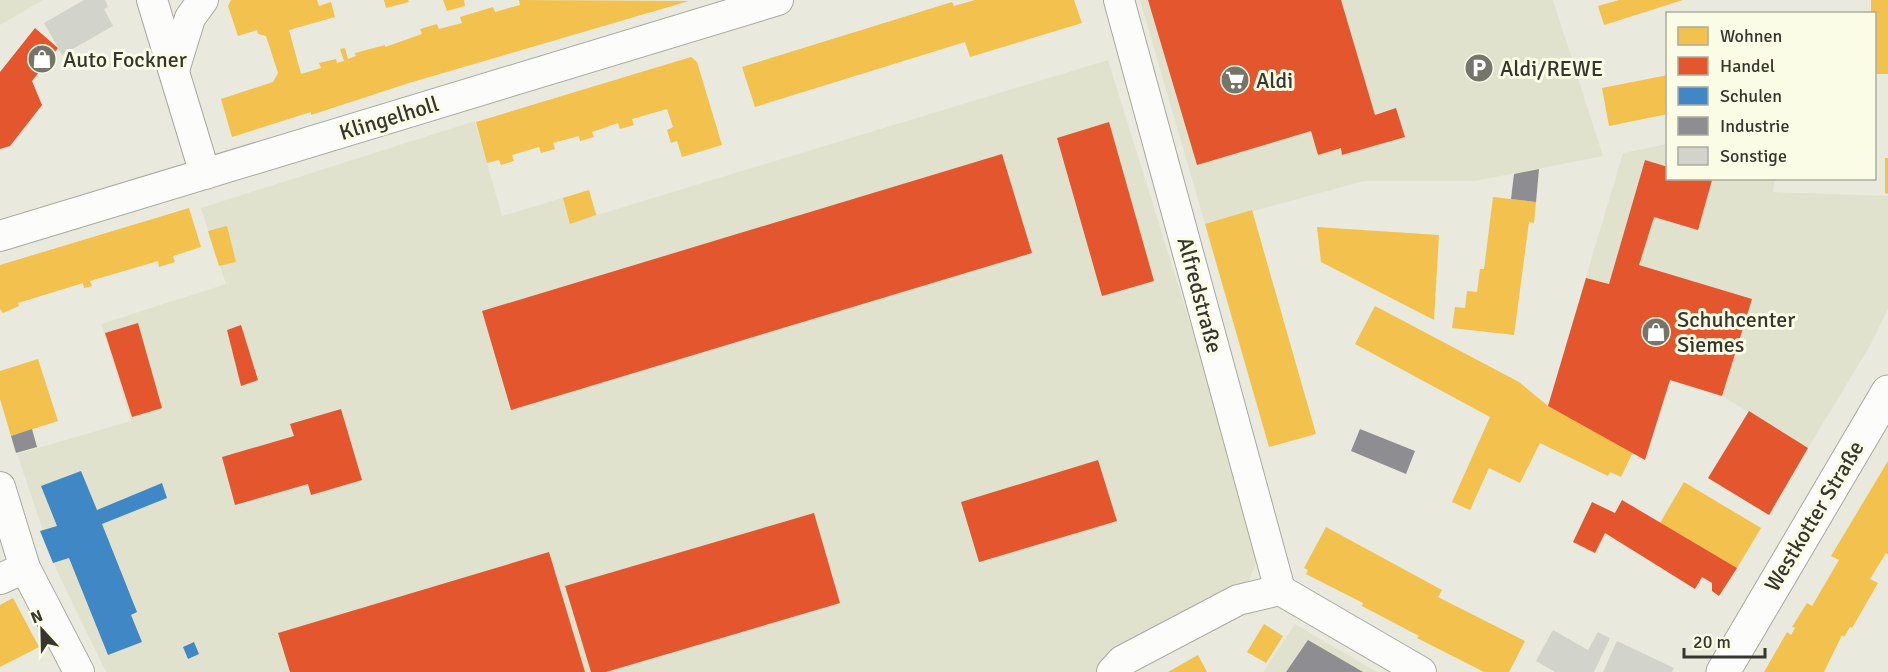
<svg xmlns="http://www.w3.org/2000/svg" width="1888" height="672" font-family="Signika,sans-serif">
<style>
.built{fill:#e1e2cd}
.homes{fill:#f2c14e}
.shops{fill:#e4572e}
.schools{fill:#3f88c5}
.industry{fill:#8d8d92}
.building{fill:#d2d3ca}
.lines{fill:none;stroke-linecap:round;stroke-linejoin:round}
.minor-casing{stroke:#a8a99f;stroke-width:32}
.major-casing{stroke:#a8a99f;stroke-width:35}
.minor{stroke:#fcfcfa;stroke-width:30}
.major{stroke:#fcfcfa;stroke-width:33}
.labels{text-anchor:middle;dominant-baseline:central;stroke-width:6;stroke-linejoin:round;paint-order:stroke}
.poi-label{font-size:22px;fill:#36362e;stroke:#fafce5;text-anchor:start}
.street-label{font-size:22px;fill:#36362e;stroke:#fafce5}
</style>
<rect width="100%" height="100%" fill="#e9eadd"/>
<g class="built">
<path d="M0,0H43L0,25Z"/>
<path d="M1140,0H1553L1603,156L1475,181H1364L1205,224Z"/>
<path d="M1108,60L1261,551L1246,588L1101,665L1095,672H106L57,571L17,454L131,421L101,324L226,284L201,208L475,121L502,216L589,190L597,215Z"/>
<path d="M1667,144L1668,178L1775,179L1773,192L1888,196V309L1871,344L1808,448L1722,396L1565,347L1623,153Z"/>
<path d="M1295,624L1377,672H1263Z"/>
</g>
<g class="homes">
<path d="M231,0H317L319,6L331,2L335,17L289,30L301,74L321,68L319,63L336,59L337,63L344,61L340,49L345,48L348,59L356,56L355,53L385,45V47L422,34L420,29L437,24L439,29L462,23L460,17L493,7L495,12L520,5L519,0L689,1L409,83L311,115V112L232,137L221,99L273,82L278,73L266,36L258,34L257,30L238,36L228,6Z"/>
<path d="M384,0H408L409,2L386,8Z"/>
<path d="M443,0H464L465,6L447,11Z"/>
<path d="M975,0H1074L1082,23L970,57L965,42L755,107L742,67L952,2L954,6Z"/>
<path d="M1619,0H1683L1604,25L1598,6Z"/>
<path d="M1871,0H1888V74H1875V14H1871Z"/>
<path d="M691,57L697,62L722,145L682,157L677,141L671,143L667,130L673,127L667,109L632,119L634,125L620,129L618,123L592,132L594,137L580,141L579,136L553,143L555,149L541,153L539,147L512,155L514,161L501,165L499,160L487,163L476,122Z"/>
<path d="M1668,75V114L1609,126L1602,88Z"/>
<path d="M1885,158H1888V194L1885,193Z"/>
<path d="M589,190L596,215L570,224L563,198Z"/>
<path d="M1493,197L1536,202L1534,223L1529,222L1514,335L1452,328L1455,307L1465,308L1467,291L1477,292L1480,269H1484Z"/>
<path d="M189,208L201,247L173,256L175,262L159,267L158,261L90,281L92,286L84,288L83,283L18,303L19,306L3,313L0,309V265Z"/>
<path d="M1252,210L1316,434L1269,447L1205,224Z"/>
<path d="M227,226L236,262L219,266L208,231Z"/>
<path d="M1317,227L1439,235L1434,320L1321,262Z"/>
<path d="M1375,306L1519,382L1548,406L1633,452L1621,477L1610,472L1608,476L1540,443L1520,483L1489,468L1470,510L1452,502L1490,417L1355,344Z"/>
<path d="M38,359L58,421L11,436L0,399V371Z"/>
<path d="M1888,461V554L1886,553L1870,579L1878,583L1852,628L1850,627L1844,637L1842,635L1824,672H1764L1787,632L1791,635L1795,628L1792,627L1807,603L1812,606L1839,560L1831,556Z"/>
<path d="M1684,482L1761,528L1737,568L1660,523Z"/>
<path d="M1326,527L1442,590L1438,597L1525,641L1509,672H1484L1417,638L1419,636L1362,606L1363,603L1306,574L1308,570L1304,568Z"/>
<path d="M13,598L39,647L0,667V605Z"/>
<path d="M1264,624L1283,636L1266,663L1247,652Z"/>
<path d="M1198,655L1207,672H1168Z"/>
</g>
<g class="shops">
<path d="M1148,0H1341L1375,115L1396,108L1405,137L1342,155L1341,148L1318,155L1311,131L1197,165Z"/>
<path d="M35,28L58,48L32,81L42,105L10,146L0,149V72Z"/>
<path d="M1109,122L1154,281L1102,296L1057,138Z"/>
<path d="M1002,154L1032,253L511,410L482,311Z"/>
<path d="M1645,160L1668,167V178L1712,180L1698,230L1654,217L1639,265L1752,299L1722,396L1670,380L1645,460L1548,406L1586,278L1609,284Z"/>
<path d="M138,323L162,408L132,417L105,333Z"/>
<path d="M241,325L258,380L241,386L227,330Z"/>
<path d="M341,409L362,480L311,495L308,484L235,505L222,457L294,436L290,424Z"/>
<path d="M1749,411L1808,448L1769,515L1708,478Z"/>
<path d="M1098,460L1117,521L979,562L961,502Z"/>
<path d="M1622,500L1737,568L1719,596L1712,591V583L1702,577L1695,589L1605,533L1595,553L1573,542L1592,502L1615,513Z"/>
<path d="M814,513L840,603L606,672H591L565,586Z"/>
<path d="M549,552L585,672H290L278,633Z"/>
</g>
<g class="schools">
<path d="M81,471L97,510L162,483L167,498L102,524L137,612L131,615L142,642L108,655L69,558L53,563L40,531L57,526L41,486Z"/>
<path d="M194,642L199,654L188,659L183,647Z"/>
</g>
<g class="industry">
<path d="M1539,169L1536,202L1511,199L1514,174Z"/>
<path d="M32,429L37,447L16,453L11,436Z"/>
<path d="M1360,429L1415,451L1406,474L1351,451Z"/>
<path d="M1308,640L1363,672H1286Z"/>
</g>
<g class="building">
<path d="M84,0H105L108,7L104,9L113,26L62,55L44,23Z"/>
<path d="M1553,630L1588,650L1598,632L1610,638L1594,672H1555L1536,661Z"/>
<path d="M1617,641L1674,668L1672,672H1603Z"/>
</g>
<g class="lines">
<g class="minor-casing">
<g id="minor">
<path d="M152,0L205,174"/>
<path d="M1119,0L1280,590"/>
<path d="M174,70L190,18L203,0"/>
<path d="M0,236L778,0"/>
<path d="M0,487L25,568L79,672"/>
<path d="M0,579L25,568"/>
<path d="M1112,672L1122,661L1238,600L1280,590L1421,672"/>
</g>
</g>
<g class="major-casing">
<path id="major" d="M1723,672L1888,392"/>
</g>
<use href="#minor" class="minor"/>
<use href="#major" class="major"/>
</g>
<defs>
<g id="shop-disc" transform="scale(1.5)"><circle r="9.5" fill="#75756b" stroke="#fafce5"/><path d="M-5-2.5h2.3a2.7 3.5 0 0 1 5.4 0H5L5.5 6h-11ZM-1.5-2.5h3a1.5 2.3 0 0 0-3 0Z" fill="#fff"/></g>
<g id="parking-disc" transform="scale(1.5)"><circle r="9.5" fill="#75756b" stroke="#fafce5"/><path d="M-3.5-5.5H1a3.5 3.5 0 0 1 0 7H-1V5.5H-3.5ZM-1-3.4V-.6H.8a1.4 1.4 0 0 0 0-2.8Z" fill="#fff"/></g>
<g id="supermarket-disc" transform="scale(1.5)"><circle r="9.5" fill="#75756b" stroke="#fafce5"/><path d="M-6-5.5h2.5l.6 2H6L4.5 2H-2.5L-4.4-4H-6ZM-1.5 3.2a1.3 1.3 0 1 0 .1 0ZM3 3.2a1.3 1.3 0 1 0 .1 0Z" fill="#fff"/></g>
</defs>
<g fill-rule="evenodd">
<use href="#shop-disc" x="42" y="59"/>
<use href="#parking-disc" x="1479" y="68"/>
<use href="#supermarket-disc" x="1235" y="80"/>
<use href="#shop-disc" x="1656" y="332"/>
</g>
<g class="labels">
<g class="poi-label">
<text x="63" y="59">Auto Fockner</text>
<text x="1500" y="68">Aldi/REWE</text>
<text x="1256" y="80">Aldi</text>
<text x="1677" y="319">Schuhcenter<tspan x="1677" dy="25">Siemes</tspan></text>
</g>
<g class="street-label">
<text transform="translate(389 118) rotate(-17)">Klingelholl</text>
<text transform="translate(1200 295) rotate(75)">Alfredstraße</text>
<text transform="translate(1814 516) rotate(-59)">Westkotter Straße</text>
</g>
</g>
<rect x="1666" y="12" width="210" height="168" fill="#fafce5" stroke="#acad9c" stroke-width="1.5"/>
<rect x="1678" y="27" width="30" height="18" fill="#f2c14e" stroke="#acad9c" stroke-width="1.5"/>
<text x="1720" y="42" font-size="18" fill="#36362e">Wohnen</text>
<rect x="1678" y="57" width="30" height="18" fill="#e4572e" stroke="#acad9c" stroke-width="1.5"/>
<text x="1720" y="72" font-size="18" fill="#36362e">Handel</text>
<rect x="1678" y="87" width="30" height="18" fill="#3f88c5" stroke="#acad9c" stroke-width="1.5"/>
<text x="1720" y="102" font-size="18" fill="#36362e">Schulen</text>
<rect x="1678" y="117" width="30" height="18" fill="#8d8d92" stroke="#acad9c" stroke-width="1.5"/>
<text x="1720" y="132" font-size="18" fill="#36362e">Industrie</text>
<rect x="1678" y="147" width="30" height="18" fill="#d2d3ca" stroke="#acad9c" stroke-width="1.5"/>
<text x="1720" y="162" font-size="18" fill="#36362e">Sonstige</text>
<g transform="translate(42 630) rotate(338)" stroke="#fafce5" stroke-width="4.5" paint-order="stroke">
<path d="M0-4.5L10 22L0 15L-10 22Z" fill="#36362e"/>
<text y="-9" font-size="16" font-weight="bold" text-anchor="middle" fill="#36362e">N</text>
</g>
<path d="M1684 648v9h81v-9" fill="none" stroke="#36362e" stroke-width="3"/>
<text x="1693" y="648" font-size="18" fill="#36362e" stroke="#fafce5" stroke-width="4.5" paint-order="stroke">20 m</text>
</svg>
